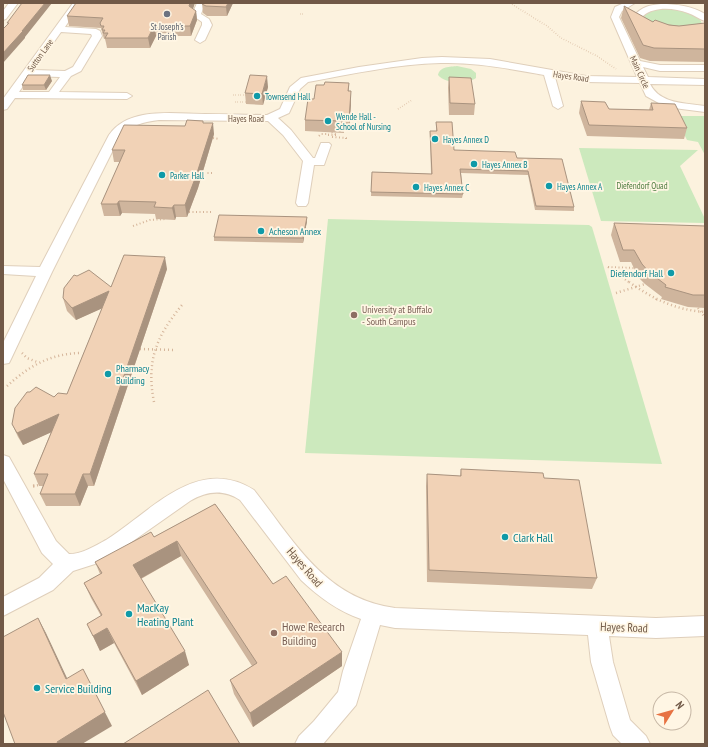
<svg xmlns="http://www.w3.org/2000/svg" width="708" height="747" font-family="'PT Sans Narrow',sans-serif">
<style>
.green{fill:#cce9bd}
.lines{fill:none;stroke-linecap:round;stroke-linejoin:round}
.minor-casing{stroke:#dfcfbb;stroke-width:2}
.path-far3{stroke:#d5b59a;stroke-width:1.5;stroke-dasharray:0.5 2;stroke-linecap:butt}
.path-far2{stroke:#d5b59a;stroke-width:2;stroke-dasharray:1 2.5;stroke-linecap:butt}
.path-far1{stroke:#d5b59a;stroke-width:2.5;stroke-dasharray:1 3;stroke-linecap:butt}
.path{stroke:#d5b59a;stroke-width:3;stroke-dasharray:1.5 4;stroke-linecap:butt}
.minor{fill:#fff;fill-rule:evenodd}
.wall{fill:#cfb59d}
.shaded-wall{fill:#a9937f}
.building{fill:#f1d2b6;stroke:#a9937f}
.worship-dot{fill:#6b7280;stroke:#fff6e4;stroke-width:1.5}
.culture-dot{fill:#0f9aa8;stroke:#fff6e4;stroke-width:1.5}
.education-dot{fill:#8d6e63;stroke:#fff6e4;stroke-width:1.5}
.labels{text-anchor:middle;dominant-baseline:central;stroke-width:3.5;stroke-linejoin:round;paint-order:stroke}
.far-worship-label{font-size:9px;fill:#5b616d;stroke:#fff6e4}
.far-street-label{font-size:9px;fill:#715947;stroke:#fff6e4}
.far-culture-label{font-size:9px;fill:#0d838f;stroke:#fff6e4;text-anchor:start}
.far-park-label{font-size:9px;fill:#4f7d41;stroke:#fff6e4}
.culture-label{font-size:10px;fill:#0d838f;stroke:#fff6e4;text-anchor:start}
.education-label{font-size:10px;fill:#785e54;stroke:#fff6e4;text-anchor:start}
.near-culture-label{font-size:12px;fill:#0d838f;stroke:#fff6e4;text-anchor:start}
.near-street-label{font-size:12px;fill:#715947;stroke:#fff6e4}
.near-education-label{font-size:12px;fill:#785e54;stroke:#fff6e4;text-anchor:start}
</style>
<rect width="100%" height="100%" fill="#fcf2de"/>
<g class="green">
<path d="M668,7C677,10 703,13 702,26L664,30L644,17C648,9 659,8 668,7Z"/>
<path d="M457,66L471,69L476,73V78C468,84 445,84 438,75C440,66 450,67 457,66Z"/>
<path d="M675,116H705V155L698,142L687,140Z"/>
<path d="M579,148L698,150L680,166L705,219V223L601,221Z"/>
<path d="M328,219L589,225L592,227L662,464L305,453Z"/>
</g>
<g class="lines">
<g class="minor-casing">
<g id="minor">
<path d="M9,3H18L6,19L3,20V11Z"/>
<path d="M73,3H81L65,27L96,29L100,31L102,36L81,71L71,76L59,92L127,93L132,96L127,99L15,98L7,109L3,110V99ZM61,32L91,34L92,36L73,67L65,71L34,70ZM30,76L60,77L49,92H19Z"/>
<path d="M197,3H205L201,14L209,19L212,25L205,40L200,43L195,40L202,25V22L192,15Z"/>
<path d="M624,3H635L622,11L619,17L640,61L660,65H705V71H660L643,67L648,77L705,79V85L650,84C660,104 685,103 705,106V112L666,107L646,96L640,83L586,82L555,77L563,106L558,109L553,106L544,75C510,69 476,62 441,63C397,64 352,74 308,82L300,89L289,113L278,118L291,130L313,158H315L321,143H329L331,145L324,165H314L308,203L306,206H298L296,203L303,161L283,135L268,121L159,120C144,122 130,125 120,136L52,272L11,359L9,363L3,364V343L36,276L3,274V266L40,267L109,135C129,106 175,114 205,114C226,114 247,115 267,115L280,109L290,87L301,78L359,67L422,58L442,57L490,59L586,76L637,77L611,17L615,7Z"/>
<path d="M661,4C676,4 692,6 705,14V21C699,19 694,15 688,13C674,8 655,6 643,16C646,22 652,23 656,28L654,30C644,32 638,24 634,16C641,7 650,5 661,4Z"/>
<path d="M3,455L9,457L56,541L69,554C82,554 95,546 106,540C151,512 197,454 254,490C294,541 325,599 395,608L656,618L705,616V636L656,638L609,636L613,662L630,720L646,736L650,744H622L613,735L610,727L591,662L588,635L395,628L380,625L356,705L323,744H295L299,736L314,721L338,692L343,671L361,619C338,611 319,597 301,580L240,500C223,489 207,491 190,501L116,553L98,563L73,571L53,590L3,616V597L39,578L53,564L42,553L3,479Z"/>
</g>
</g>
<g class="path-far3">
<path d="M510,3L547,26L561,38L597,56L616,69"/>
<path d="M300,14H303"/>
<path d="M233,95H248"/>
<path d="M266,96H278"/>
<path d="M235,102H246"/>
<path d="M398,109L412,100"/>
</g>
<g class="path-far2">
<path d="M328,135H337L331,132"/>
<path d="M319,136L321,134H329"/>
<path d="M332,137L346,138V141"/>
<path d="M213,138L219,139"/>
<path d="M204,173H212"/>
<path d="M189,212H211"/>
<path d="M133,226L150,220L166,219"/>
<path d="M608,267L630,283"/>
<path d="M608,267L635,268"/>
</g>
<g class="path-far1">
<path d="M629,282C653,299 676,310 705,312"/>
<path d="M616,293L645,284"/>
<path d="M656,300L658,297"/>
<path d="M698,308L704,316"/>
<path d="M140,349L174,350"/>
<path d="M22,353L27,358L37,362"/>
<path d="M7,386C29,366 50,354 80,353"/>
<path d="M154,402C146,361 156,337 182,305"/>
<path d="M33,486L39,485"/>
</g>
<path class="path" d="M33,486H35"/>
<use href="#minor" class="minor"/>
</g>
<g class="wall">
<path d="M202,3H233L227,16H207L203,13Z"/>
<path d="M624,6L653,22L679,26L705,23V62L650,61L640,58L621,18Z"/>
<path d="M193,9L196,11L197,20L191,36H156L150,48H107L106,43L105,39H104L101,28L69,26L67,16Z"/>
<path d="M449,77L475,104L474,115H449L448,88Z"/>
<path d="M52,81L46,90H23L22,85Z"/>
<path d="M349,83V91L351,102L349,131H344V133L305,131V120L324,85Z"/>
<path d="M268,87L263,105L246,104L245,93Z"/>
<path d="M581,101L609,109L649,110L651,103L687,128L684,139L587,136L579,113Z"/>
<path d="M436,122L454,150L517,158L574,207V211L535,210L528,175L461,173L463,194L462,198L371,196L372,172L431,174L430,131H436Z"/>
<path d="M204,123L214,134L198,188L187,217H176L175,220L156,219L155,214L122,213L120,216H104L101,204L120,162H114L112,150L185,126Z"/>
<path d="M307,221L303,243L214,241V237Z"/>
<path d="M614,223L705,226V308L688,307L661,299L662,297L645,284L638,277L631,262H620L611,235Z"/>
<path d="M167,269L94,486H88L80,506H46L40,494L43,486H39L34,474L51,432L23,445L18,437L12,424L54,397L67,394L102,308L76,320L67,311L63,298L77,276L111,287Z"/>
<path d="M461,469L544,478L597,578L592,589L427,582L426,486L427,474L460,476Z"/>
<path d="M215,504L273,584L342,666L253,727L234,694L230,680L252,666L181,556L141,579L189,665L142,695L114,643L100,651L87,624L101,616L91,598L84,583L100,574L95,562L154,537Z"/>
</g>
<g class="shaded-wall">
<path d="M45,3H52L25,37V38L3,63V53Z"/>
<path d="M190,3H195L191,15L189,6Z"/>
<path d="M228,3H233L227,16L226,7Z"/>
<path d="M196,11L197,20L191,36L190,26Z"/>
<path d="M154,26L156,36L150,48L148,38Z"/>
<path d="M50,75L52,81L46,90L44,85Z"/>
<path d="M267,76L268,87L263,105L262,94Z"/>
<path d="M351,91V102L349,131V120Z"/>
<path d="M213,123L214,134L198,188L187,217L185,205Z"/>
<path d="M119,201L122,213L120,216L117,204Z"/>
<path d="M174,205L176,217L175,220L172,208Z"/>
<path d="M307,217V221L303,243V238Z"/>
<path d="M165,257L167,269L94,486L90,474Z"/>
<path d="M109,291L112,304L76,320L72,308Z"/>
<path d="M59,414L63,427L23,445L17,433Z"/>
<path d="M83,474L88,486L80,506L75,494Z"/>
<path d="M177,541L181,556L138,580L133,565Z"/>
<path d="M38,618L46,633L74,693L66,679Z"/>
<path d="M107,628L114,643L100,651L93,636Z"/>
<path d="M185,651L189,665L142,695L136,681Z"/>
<path d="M342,652V666L253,727L250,713Z"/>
<path d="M83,669L112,726L82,744H58L57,742Z"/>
</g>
<g class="building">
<path d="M22,3H45L22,31H23L3,53V29L9,23H7Z"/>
<path d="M76,3H190L189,6L196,11L190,26H154L148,38H105L108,33H103L105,30H102L104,26H101L100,23L103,18L67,16Z"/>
<path d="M202,3H228L226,7L206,6L202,4Z"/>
<path d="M624,6L653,22L655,20L669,25L679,26L705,23V49L654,48L643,45Z"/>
<path d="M28,75H50L44,85H22Z"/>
<path d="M250,75L267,76L262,94L245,93Z"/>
<path d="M449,77L471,78L475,104L450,103Z"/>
<path d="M325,82L349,83L348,91H351L349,120H344V121L305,120L308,99H314L316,85H324Z"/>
<path d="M581,101L605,102L609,109L653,110L651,103L675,104L687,128L589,125Z"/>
<path d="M187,120L203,121V123H213L196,176L185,205H174L172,208L154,207L156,202L119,201L117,204H101L125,150H112L124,125L185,126Z"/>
<path d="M436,122H452L454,150L515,152L517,158L562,159L574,207L536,206L528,171L460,169L463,194L371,192L372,172L432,174L430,131H437Z"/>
<path d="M219,215L307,217L303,238L214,237Z"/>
<path d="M614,223L705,226V295H693L665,287L666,285L649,272L642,264L634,250H623Z"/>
<path d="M124,255L165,257L90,474H83L75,494H40L48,474H34L59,414L17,433L12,424L15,408L27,392H30L36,387L54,397L58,393L67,394L109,291L72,308L63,298L64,288L74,275L77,276L89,270L111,287Z"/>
<path d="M461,469L543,473L544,478L579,480L597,578L429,570L427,474L461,476Z"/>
<path d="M215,504L273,584L286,576L342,652L250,713L230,680L257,663L177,541L133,565L185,651L136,681L107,628L93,636L87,624L102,615L84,583L102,573L95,562L151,532L154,537Z"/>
<path d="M38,618L66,679L83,669L105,712L57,742L58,744H15L3,712V637Z"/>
<path d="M208,690L240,744H123Z"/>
</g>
<circle class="worship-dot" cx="167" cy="14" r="4"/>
<g class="culture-dot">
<circle cx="257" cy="96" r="4"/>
<circle cx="328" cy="121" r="4"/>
<circle cx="435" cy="139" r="4"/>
<circle cx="474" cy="164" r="4"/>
<circle cx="162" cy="175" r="4"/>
<circle cx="549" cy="186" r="4"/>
<circle cx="416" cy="187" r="4"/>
<circle cx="261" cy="231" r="4"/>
<circle cx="671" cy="273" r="4"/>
<circle cx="108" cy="374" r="4"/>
<circle cx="505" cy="537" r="4"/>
<circle cx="129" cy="614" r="4"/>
<circle cx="37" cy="688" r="4"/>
</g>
<g class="education-dot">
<circle cx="354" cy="315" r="4"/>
<circle cx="274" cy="633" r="4"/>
</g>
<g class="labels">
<g class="far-worship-label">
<text x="167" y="26">St Joseph's<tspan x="167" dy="10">Parish</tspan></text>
</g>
<g class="far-street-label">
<text transform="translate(40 55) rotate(-54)">Sutton Lane</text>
<text transform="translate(640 72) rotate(65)">Main Circle</text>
<text transform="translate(571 76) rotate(8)">Hayes Road</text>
<text x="246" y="118">Hayes Road</text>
</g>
<g class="far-culture-label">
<text x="265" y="96">Townsend Hall</text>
<text x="336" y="116">Wende Hall -<tspan x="336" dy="10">School of Nursing</tspan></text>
<text x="443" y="139">Hayes Annex D</text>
<text x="482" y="164">Hayes Annex B</text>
<text x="170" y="175">Parker Hall</text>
<text x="557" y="186">Hayes Annex A</text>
<text x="424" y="187">Hayes Annex C</text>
</g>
<g class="far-park-label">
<text x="642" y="185">Diefendorf Quad</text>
</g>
<g class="culture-label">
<text x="269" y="231">Acheson Annex</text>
<text x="663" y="273" text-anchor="end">Diefendorf Hall</text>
<text x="116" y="368">Pharmacy<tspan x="116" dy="12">Building</tspan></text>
</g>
<g class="education-label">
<text x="362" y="309">University at Buffalo<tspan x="362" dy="12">- South Campus</tspan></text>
</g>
<g class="near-culture-label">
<text x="513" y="537">Clark Hall</text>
<text x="137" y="607">MacKay<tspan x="137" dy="14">Heating Plant</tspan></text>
<text x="45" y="688">Service Building</text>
</g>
<g class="near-street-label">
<text transform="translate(305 567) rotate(49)">Hayes Road</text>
<text transform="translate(624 627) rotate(2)">Hayes Road</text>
</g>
<g class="near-education-label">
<text x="282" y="626">Howe Research<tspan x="282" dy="14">Building</tspan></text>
</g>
</g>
<rect width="708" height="747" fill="none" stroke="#715947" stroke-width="8"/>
<g transform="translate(672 711) rotate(53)"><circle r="19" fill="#fff6e4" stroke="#c6b7a5"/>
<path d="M0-3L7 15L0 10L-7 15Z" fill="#e77242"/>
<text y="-6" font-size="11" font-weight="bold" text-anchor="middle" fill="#715947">N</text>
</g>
</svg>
